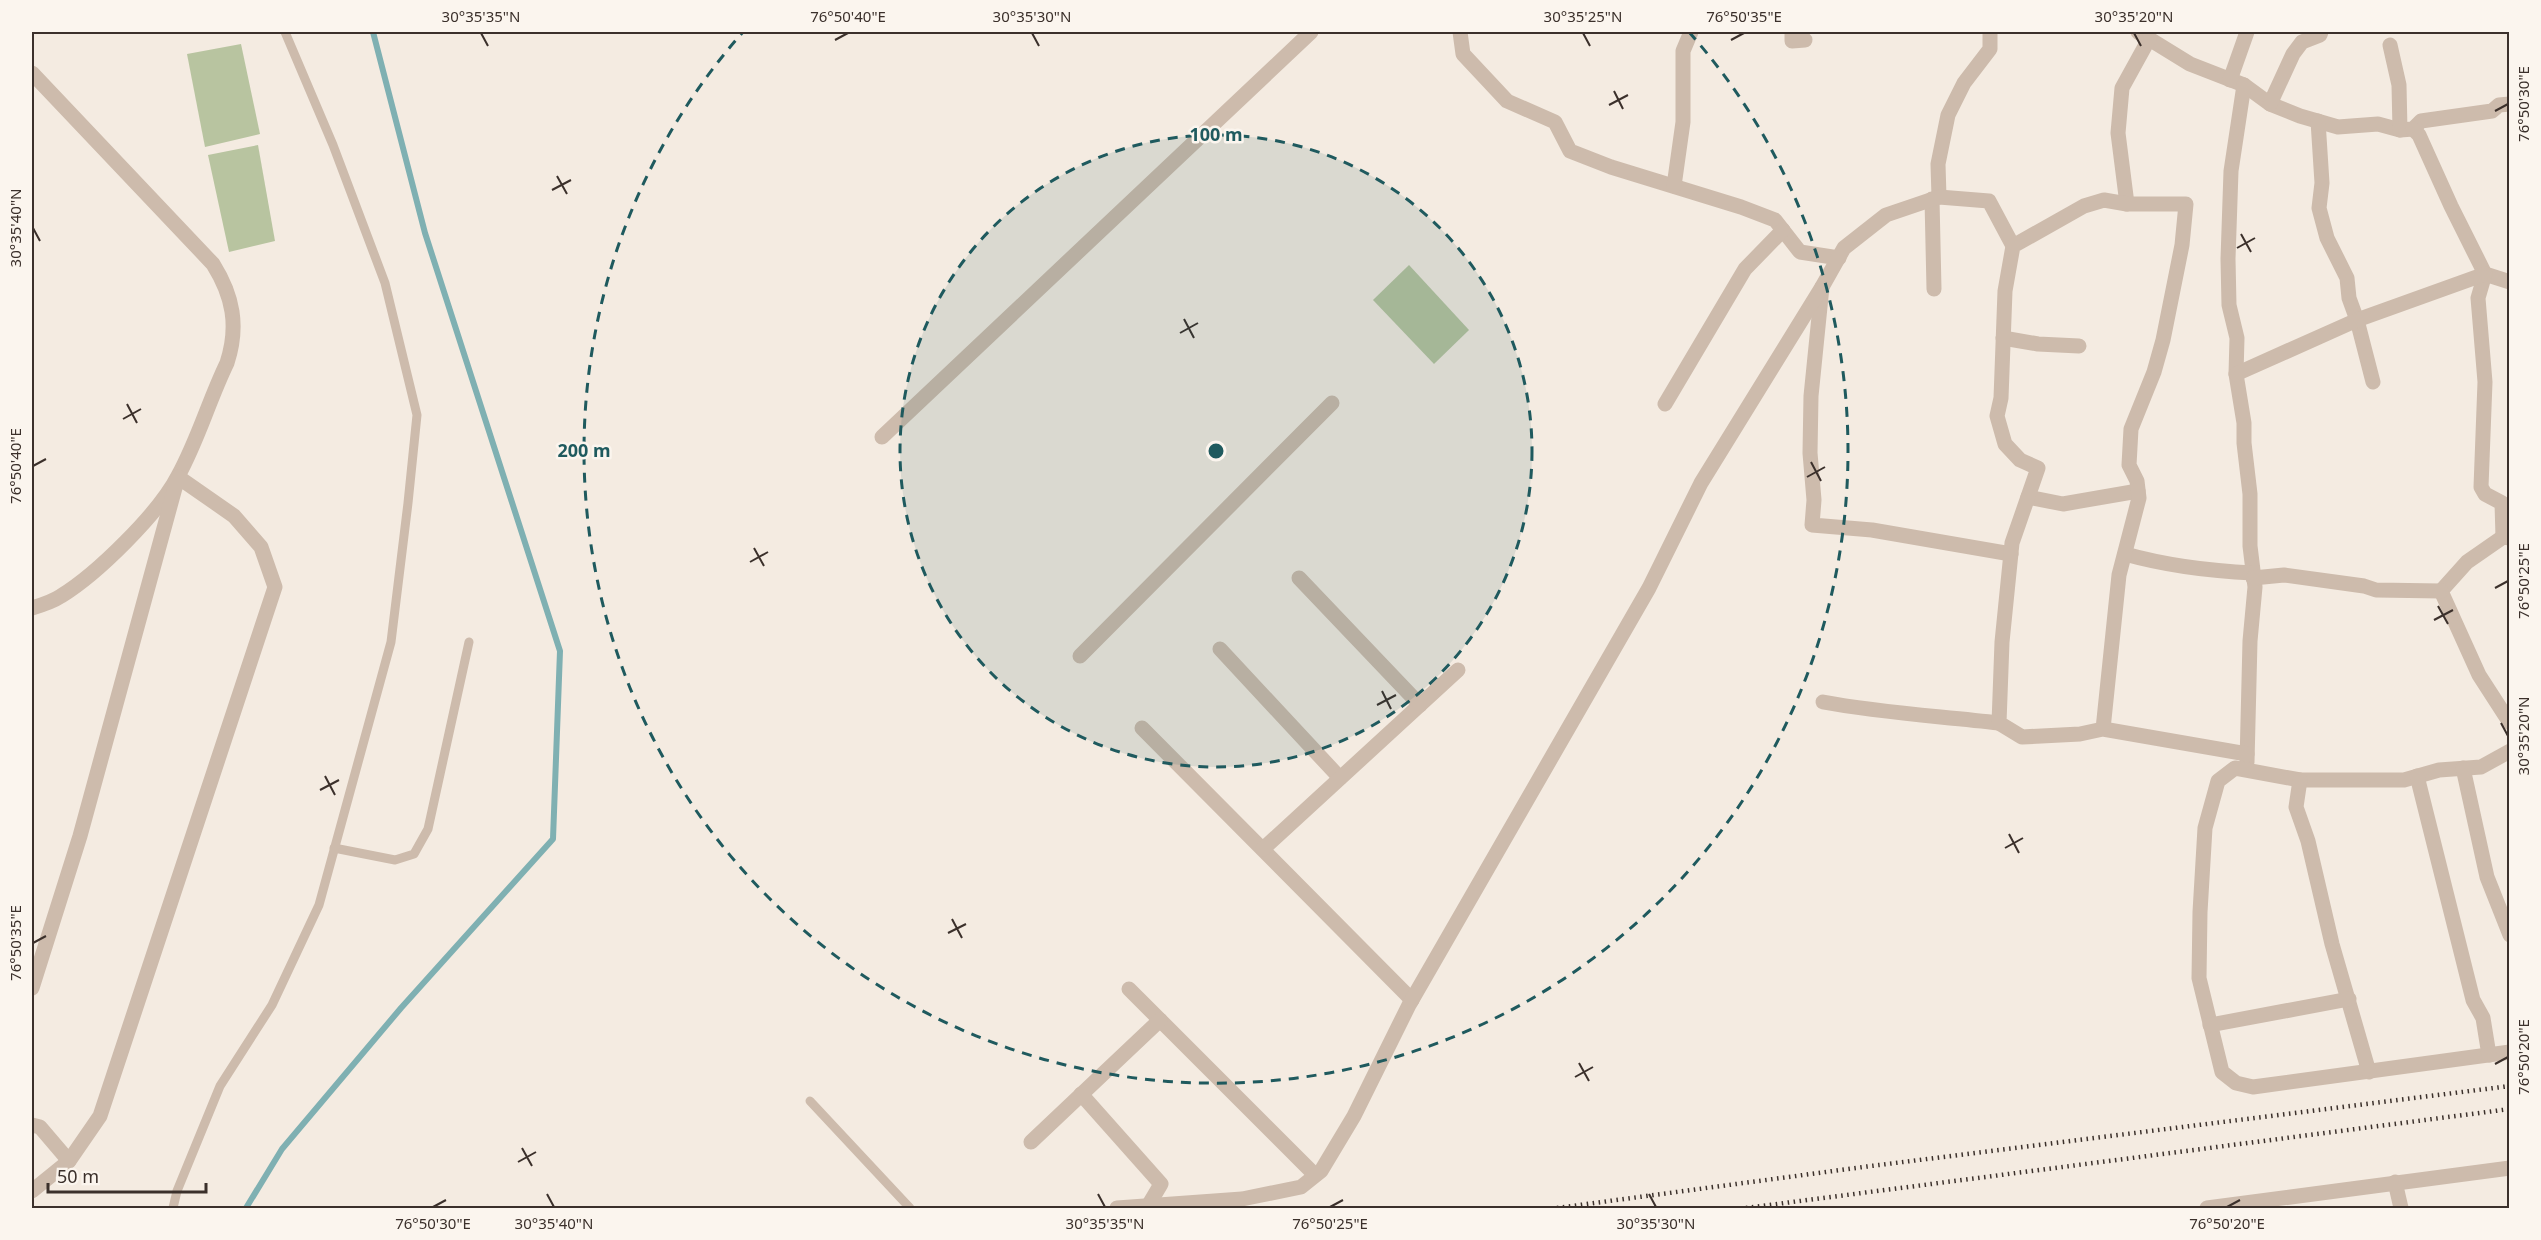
<svg xmlns="http://www.w3.org/2000/svg" width="2541" height="1240" font-family="'Noto Sans',sans-serif">
<style>
.green{fill:#b8c4a0}
.lines{fill:none;stroke-linecap:round;stroke-linejoin:round}
.stream{stroke:#7fb0b2;stroke-width:6}
.lane{stroke:#cdbbac;stroke-width:9}
.street{stroke:#cdbbac;stroke-width:15}
.rail{stroke:#3b302b;stroke-width:4.5;stroke-dasharray:1.5 4.5;stroke-linecap:butt}
.ticks{fill:none;stroke:#3b302b;stroke-width:2}
.ring{fill:none;stroke:#1f5a5e;stroke-width:3;stroke-dasharray:10 8}
.centre{fill:#1f5a5e;stroke:#fbf5ee;stroke-width:3}
.ring-label{font-size:18px;text-anchor:middle;font-weight:bold;fill:#1f5a5e;stroke:#fbf5ee;stroke-width:5;stroke-linejoin:round;paint-order:stroke}
.neatline{fill:none;stroke:#3b302b;stroke-width:2}
.ticks-label{font-size:15px;text-anchor:middle;fill:#3b302b}
</style>
<rect width="100%" height="100%" fill="#f4ebe1"/>
<g class="green">
<path d="M241,44L260,134L205,147L187,54Z"/>
<path d="M258,145L275,241L229,252L208,155Z"/>
<path d="M1409,265L1469,330L1434,364L1373,300Z"/>
</g>
<g class="lines">
<path class="stream" d="M246,1208L282,1149L401,1008L553,839L560,651L425,233L373,32"/>
<g class="lane">
<path d="M334,848L395,860L414,854L428,829L469,642"/>
<path d="M810,1101L910,1208"/>
<path d="M173,1208L177,1191L220,1086L272,1005L319,905L391,642L408,503L417,415L385,283L333,145L285,32"/>
</g>
<g class="street">
<path d="M1460,32L1463,54L1507,101L1555,122L1570,151L1611,167L1741,207L1775,220L1800,252L1839,258"/>
<path d="M1792,32V41L1805,40"/>
<path d="M2138,32L2190,64L2244,85L2270,104L2300,116L2338,127L2378,124L2400,130L2413,129L2421,121L2492,111L2499,105L2510,104"/>
<path d="M2390,45L2399,85L2400,130"/>
<path d="M32,73L213,264C233,296 239,326 227,363C209,400 198,440 178,476C159,513 97,574 61,596C52,602 42,605 32,608"/>
<path d="M2230,80L2247,32"/>
<path d="M2244,85L2231,171L2228,259L2229,305L2237,338L2236,374L2244,423V443L2250,494V546L2255,587L2250,641L2247,762"/>
<path d="M2270,104L2293,54L2302,42L2320,35L2321,32"/>
<path d="M2318,121L2322,183L2319,208L2327,238L2347,278L2349,298L2357,320L2373,382"/>
<path d="M2413,129L2419,135L2451,206L2485,274L2510,282"/>
<path d="M1674,186L1683,122V51L1691,32"/>
<path d="M1939,197L1938,164L1948,115L1964,83L1990,49V32"/>
<path d="M1932,199L1934,289"/>
<path d="M2127,204L2118,133L2122,88L2149,39"/>
<path d="M2485,274L2478,298L2485,382L2481,487L2485,494L2502,503L2503,537L2510,538"/>
<path d="M2003,338L2038,344L2079,346"/>
<path d="M2236,374L2357,320L2485,274"/>
<path d="M1665,404L1745,269L1783,230"/>
<path d="M882,437L1311,32"/>
<path d="M2028,497L2063,504L2138,491"/>
<path d="M2503,537L2467,562L2441,591L2479,675L2510,723"/>
<path d="M2011,554L1872,530L1812,525L1814,500L1810,453L1811,396L1822,287L1844,248L1886,215L1939,197L1989,201L2013,246"/>
<path d="M2125,554C2168,566 2209,571 2253,573"/>
<path d="M1299,578L1420,705"/>
<path d="M2253,578L2284,575L2364,586L2376,590L2441,591"/>
<path d="M1220,649L1340,778"/>
<path d="M1080,656L1332,403"/>
<path d="M1823,702C1881,713 1940,716 1999,723"/>
<path d="M1142,728L1412,1000"/>
<path d="M2103,729L2080,734L2022,737L1999,723L2002,642L2012,543L2038,468L2020,460L2005,444L1997,416L2001,398L2005,291L2013,246L2084,206L2104,200L2127,204H2186L2182,245L2163,340L2154,372L2131,429L2129,465L2137,481L2139,498L2119,575L2103,729L2247,754"/>
<path d="M2510,751L2481,767L2439,770L2404,780H2300L2235,768L2218,781L2205,828L2200,912L2199,978L2222,1072L2236,1083L2253,1087L2510,1052"/>
<path d="M2463,768L2487,877L2510,935"/>
<path d="M2417,776L2473,1000L2483,1018L2489,1055"/>
<path d="M2300,780L2296,807L2308,841L2332,944L2369,1072"/>
<path d="M1263,849L1458,670"/>
<path d="M32,988L80,836L178,477L234,516L261,547L275,587L100,1116L69,1161L32,1191"/>
<path d="M1129,989L1315,1175"/>
<path d="M2210,1025L2349,999"/>
<path d="M1081,1094L1161,1184L1148,1206"/>
<path d="M32,1125L40,1127L69,1161"/>
<path d="M1031,1142L1160,1020"/>
<path d="M2395,1182L2401,1208"/>
<path d="M1117,1208L1242,1199L1301,1187L1321,1171L1354,1116L1409,1005L1649,588L1701,483L1822,287"/>
<path d="M2207,1208L2510,1168"/>
</g>
<g class="rail">
<path d="M1557,1208L1863,1167L2510,1086"/>
<path d="M1746,1208L2510,1109"/>
</g>
</g>
<path class="ticks" d="M481,33L488,46M1032,33L1039,46M1583,33L1590,46M2134,33L2141,46M835,40L848,33M1731,40L1744,33M1614,91L1623,109M1609,105L1628,95M2495,111L2508,104M557,176L567,194M552,190L571,180M33,228L40,241M2241,234L2251,252M2237,248L2255,238M1184,319L1194,338M1180,333L1198,323M127,404L137,423M123,419L141,409M1811,462L1821,481M33,466L46,459M1807,477L1825,467M754,548L764,566M750,562L768,552M2495,588L2508,581M2438,606L2448,624M2434,620L2453,610M1382,691L1391,709M1377,705L1396,695M2501,723L2508,736M325,776L335,795M320,790L339,780M2009,834L2019,853M2005,848L2023,838M952,919L962,938M948,933L966,924M33,943L46,936M1579,1063L1589,1081M2495,1064L2508,1057M1575,1077L1593,1067M522,1148L532,1166M518,1162L536,1152M547,1194L554,1207M1098,1194L1105,1207M1649,1194L1656,1207M433,1207L446,1200M1330,1207L1343,1200M2227,1207L2240,1200"/>
<circle cx="1216" cy="451" r="316" fill="#1f5a5e" fill-opacity=".12"/>
<g class="ring">
<circle cx="1216" cy="451" r="316"/>
<path d="M1689 32A632 632 0 1 1 743 32"/>
</g>
<circle cx="1216" cy="451" r="9" class="centre"/>
<g class="ring-label">
<text x="1216" y="141">100 m</text>
<text x="584" y="457">200 m</text>
</g>
<rect width="2541" height="1240" fill="none" stroke="#fbf5ee" stroke-width="66"/>
<path d="M48 1183v9h158v-9" fill="none" stroke="#3b302b" stroke-width="3"/>
<text x="57" y="1183" font-size="18" fill="#3b302b" stroke="#fbf5ee" stroke-width="4.5" paint-order="stroke">50 m</text>
<rect x="33" y="33" width="2475" height="1174" class="neatline"/>
<g class="ticks-label">
<text x="481" y="22">30°35'35"N</text>
<text x="848" y="22">76°50'40"E</text>
<text x="1032" y="22">30°35'30"N</text>
<text x="1583" y="22">30°35'25"N</text>
<text x="1744" y="22">76°50'35"E</text>
<text x="2134" y="22">30°35'20"N</text>
<text transform="translate(2524 104) rotate(-90)" y="5">76°50'30"E</text>
<text transform="translate(16 228) rotate(-90)" y="5">30°35'40"N</text>
<text transform="translate(16 466) rotate(-90)" y="5">76°50'40"E</text>
<text transform="translate(2524 581) rotate(-90)" y="5">76°50'25"E</text>
<text transform="translate(2524 736) rotate(-90)" y="5">30°35'20"N</text>
<text transform="translate(16 943) rotate(-90)" y="5">76°50'35"E</text>
<text transform="translate(2524 1057) rotate(-90)" y="5">76°50'20"E</text>
<text x="433" y="1229">76°50'30"E</text>
<text x="554" y="1229">30°35'40"N</text>
<text x="1105" y="1229">30°35'35"N</text>
<text x="1330" y="1229">76°50'25"E</text>
<text x="1656" y="1229">30°35'30"N</text>
<text x="2227" y="1229">76°50'20"E</text>
</g>
</svg>
